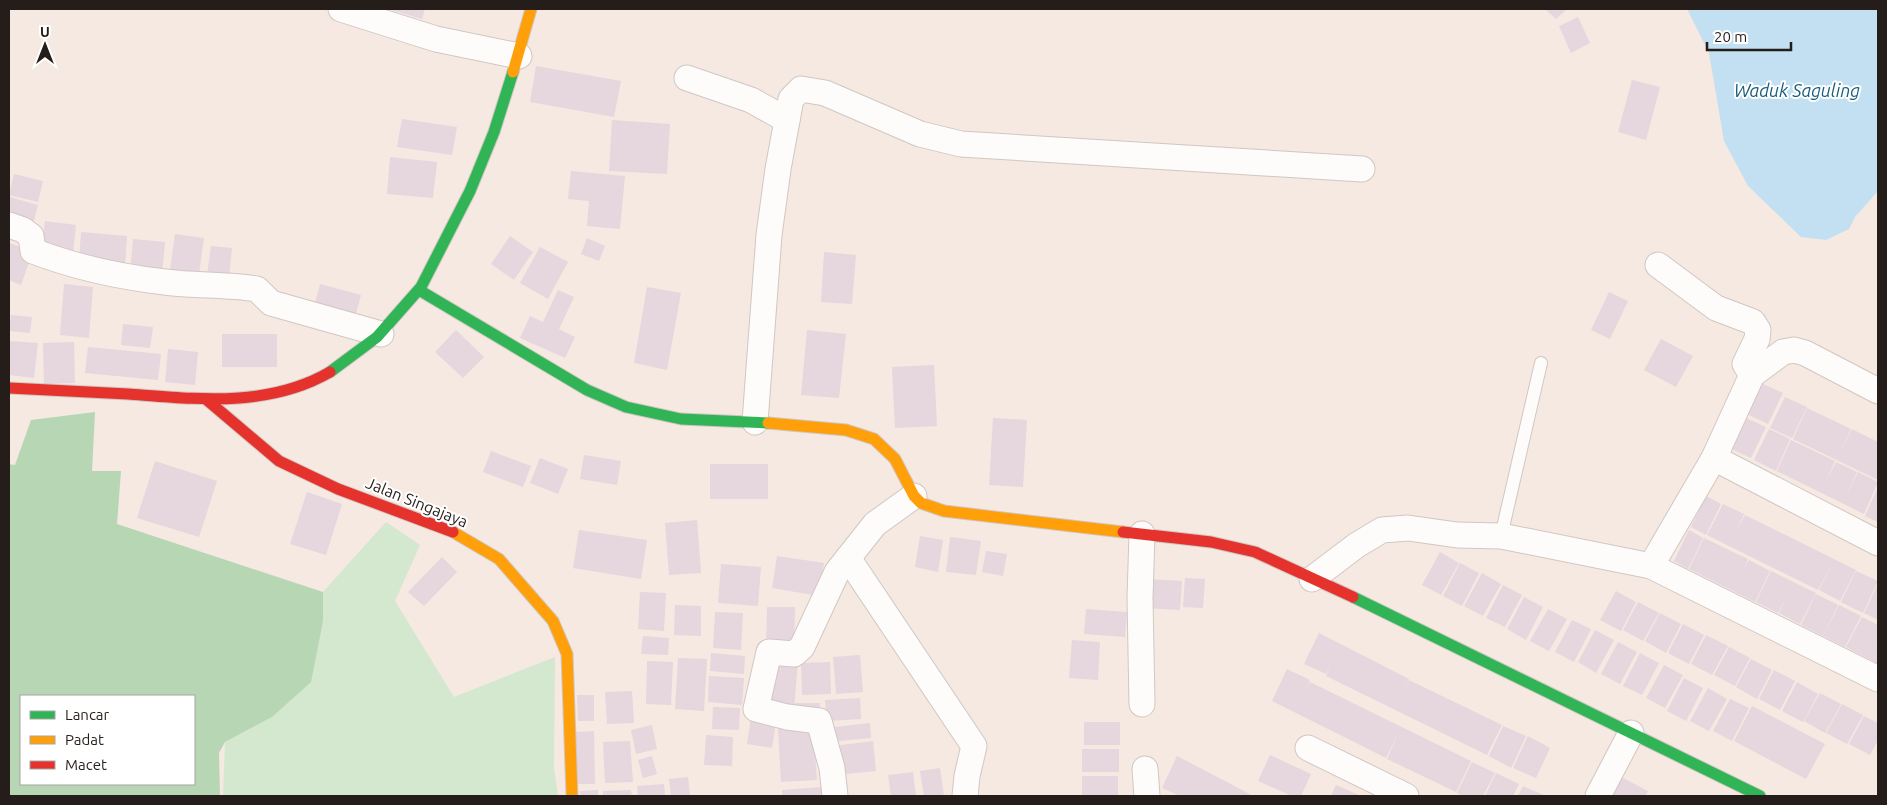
<svg xmlns="http://www.w3.org/2000/svg" width="1887" height="805" font-family="Ubuntu,sans-serif">
<style>
.green{fill:#d4e7cf}
.forest{fill:#b6d6b4;fill-rule:evenodd}
.water{fill:#c2e0f1}
.building{fill:#e6d6de}
.lines{fill:none;stroke-linecap:round;stroke-linejoin:round}
.lane-casing{stroke:#d0c7c2;stroke-width:14}
.street-casing{stroke:#d0c7c2;stroke-width:27}
.fast-casing{stroke:#d0c7c2;stroke-width:13}
.slow-casing{stroke:#d0c7c2;stroke-width:13}
.jam-casing{stroke:#d0c7c2;stroke-width:13}
.lane{stroke:#fefcfb;stroke-width:12}
.street{stroke:#fefcfb;stroke-width:25}
.fast{stroke:#30b455;stroke-width:11}
.slow{stroke:#ff9f0a;stroke-width:11}
.jam{stroke:#e5322d;stroke-width:11}
.labels{text-anchor:middle;dominant-baseline:central;stroke-width:4;stroke-linejoin:round;paint-order:stroke}
.street-label{font-size:16px;fill:#251d19;stroke:#fff}
.water-label{font-size:18px;font-style:italic;fill:#1b5d7b;stroke:#fff}
</style>
<rect width="100%" height="100%" fill="#f5e9e2"/>
<path class="green" d="M386,522L420,545L395,601L454,697L555,657L554,768L558,796H223L225,742L272,717L323,621V592Z"/>
<path class="forest" d="M95,412L92,471H121L117,524L323,592V621L311,682L272,717L225,742L219,753L220,796H9V464L15,465L31,420ZM21,696H194V784H21Z"/>
<path class="water" d="M1687,9H1878V191L1855,217L1849,229L1826,240L1801,237L1748,186L1724,141L1709,53Z"/>
<g class="building">
<path d="M388,9H425L422,19Z"/>
<path d="M1545,9H1567L1556,19Z"/>
<path d="M1578,17L1590,43L1571,53L1559,26Z"/>
<path d="M536,66L621,81L614,117L530,102Z"/>
<path d="M1632,80L1660,87L1646,140L1618,132Z"/>
<path d="M402,119L457,127L452,155L397,147Z"/>
<path d="M612,120L670,124L667,174L609,171Z"/>
<path d="M390,157L437,162L433,198L387,194Z"/>
<path d="M571,171L625,176L620,229L587,226L589,201L568,199Z"/>
<path d="M14,174L43,181L38,202L9,195Z"/>
<path d="M10,197L38,205L32,228L9,222Z"/>
<path d="M45,221L76,225L73,255L41,251Z"/>
<path d="M81,232L127,236L125,266L79,261Z"/>
<path d="M175,234L204,238L198,281L169,277Z"/>
<path d="M510,236L533,252L514,280L491,264Z"/>
<path d="M587,238L605,246L599,261L581,254Z"/>
<path d="M133,239L165,242L162,274L130,271Z"/>
<path d="M9,243L33,251L21,285L9,280Z"/>
<path d="M211,246L232,248L229,277L207,275Z"/>
<path d="M540,247L568,262L548,299L520,283Z"/>
<path d="M824,252L856,255L852,304L821,302Z"/>
<path d="M64,284L93,287L89,338L60,335Z"/>
<path d="M320,284L361,295L355,317L314,307Z"/>
<path d="M647,287L681,293L667,370L634,363Z"/>
<path d="M558,290L574,297L559,329L575,337L565,358L520,338L530,316L543,322Z"/>
<path d="M1609,292L1628,301L1610,339L1591,330Z"/>
<path d="M11,315L32,317L30,333L9,331Z"/>
<path d="M123,324L153,327L150,348L121,345Z"/>
<path d="M456,330L484,357L463,378L435,352Z"/>
<path d="M807,330L846,334L839,398L801,395Z"/>
<rect x="222" y="334" width="55" height="33"/>
<path d="M1661,339L1693,356L1676,387L1644,370Z"/>
<path d="M9,341L38,343L34,378L9,375Z"/>
<path d="M74,342L75,383L44,384L43,343Z"/>
<path d="M88,347L161,354L158,380L85,373Z"/>
<path d="M168,349L198,352L195,385L165,382Z"/>
<path d="M934,365L937,426L895,428L892,367Z"/>
<path d="M1761,383L1783,393L1768,424L1747,414Z"/>
<path d="M1785,397L1807,407L1792,438L1770,428Z"/>
<path d="M1807,408L1851,429L1839,455L1852,429L1878,442V480L1793,439Z"/>
<path d="M1744,417L1766,427L1751,458L1729,448Z"/>
<path d="M993,418L1027,420L1023,487L989,485Z"/>
<path d="M1769,429L1790,439L1776,471L1754,460Z"/>
<path d="M1791,440L1835,461L1826,481L1836,462L1857,472L1845,498L1858,472L1878,482L1864,514L1777,471Z"/>
<path d="M491,451L531,466L523,487L483,472Z"/>
<path d="M584,455L621,461L617,485L580,479Z"/>
<path d="M540,458L568,469L558,494L530,483Z"/>
<path d="M155,461L217,481L199,537L137,518Z"/>
<rect x="710" y="464" width="58" height="35"/>
<path d="M1878,487V522L1865,516Z"/>
<path d="M307,492L342,504L326,555L290,544Z"/>
<path d="M1706,496L1721,504L1706,535L1691,527Z"/>
<path d="M1723,504L1744,514L1736,531L1745,515L1856,570L1840,601L1819,590L1832,564L1818,590L1707,535Z"/>
<path d="M697,520L701,573L669,575L665,523Z"/>
<path d="M579,530L647,540L641,579L573,568Z"/>
<path d="M1689,530L1703,538L1688,569L1674,561Z"/>
<path d="M920,536L943,540L938,572L915,567Z"/>
<path d="M950,537L981,541L976,575L946,572Z"/>
<path d="M1704,538L1748,559L1744,568L1749,560L1770,571L1755,602L1689,569Z"/>
<path d="M986,551L1007,554L1003,576L982,572Z"/>
<path d="M1440,552L1459,563L1441,595L1422,585Z"/>
<path d="M777,556L824,563L819,596L772,588Z"/>
<path d="M442,557L457,572L424,606L408,592Z"/>
<path d="M1460,563L1479,573L1462,606L1443,596Z"/>
<path d="M721,564L761,567L758,606L718,603Z"/>
<path d="M1771,571L1816,593L1800,624L1779,613L1787,596L1778,613L1756,602Z"/>
<path d="M1856,571L1878,581L1863,613L1841,602Z"/>
<path d="M1482,573L1501,584L1483,616L1464,606Z"/>
<path d="M1185,578L1205,579L1203,608L1183,607Z"/>
<path d="M1147,579L1182,581L1180,610L1145,608Z"/>
<path d="M1878,584V620L1864,613Z"/>
<path d="M1503,585L1522,595L1505,627L1486,618Z"/>
<path d="M1616,591L1636,602L1621,631L1600,620Z"/>
<path d="M640,592L666,593L664,631L638,629Z"/>
<path d="M1816,594L1838,605L1823,636L1801,625Z"/>
<path d="M1524,597L1543,607L1526,640L1507,629Z"/>
<path d="M1638,602L1659,613L1643,641L1623,630Z"/>
<path d="M675,605L701,606V636L674,635Z"/>
<path d="M1839,605L1861,616L1845,647L1823,636Z"/>
<path d="M767,607H795L794,651L766,650Z"/>
<path d="M1086,609L1127,612L1125,637L1084,634Z"/>
<path d="M1548,609L1567,619L1549,651L1530,641Z"/>
<path d="M715,612L743,613L741,650L713,648Z"/>
<path d="M1660,613L1681,624L1666,653L1645,641Z"/>
<path d="M1862,617L1878,625V638L1875,645L1878,640V664L1846,647Z"/>
<path d="M1572,620L1591,629L1574,662L1555,652Z"/>
<path d="M1683,624L1704,635L1689,664L1668,653Z"/>
<path d="M1595,630L1614,640L1596,673L1578,662Z"/>
<path d="M1319,633L1409,679L1401,695L1409,680L1502,725L1487,755L1326,676L1330,667L1326,674L1304,664Z"/>
<path d="M1706,635L1728,646L1712,675L1691,664Z"/>
<path d="M643,636L669,638L668,655L641,654Z"/>
<path d="M1072,640L1100,642L1098,680L1069,678Z"/>
<path d="M1618,642L1637,652L1620,684L1601,674Z"/>
<path d="M1729,647L1750,658L1735,686L1714,675Z"/>
<path d="M711,653L745,656L744,674L710,671Z"/>
<path d="M1640,653L1659,663L1642,695L1623,686Z"/>
<path d="M860,655L863,692L836,694L833,657Z"/>
<path d="M678,658L707,659L704,711L675,709Z"/>
<path d="M1751,659L1772,670L1757,699L1736,687Z"/>
<path d="M772,660L798,661L794,710L768,708Z"/>
<path d="M647,661L673,662L671,705L646,704Z"/>
<path d="M830,662L831,694L802,695L801,663Z"/>
<path d="M1664,665L1683,675L1665,708L1646,698Z"/>
<path d="M1287,669L1310,680L1306,689L1310,682L1471,761L1456,792L1387,759L1399,732L1386,758L1272,701Z"/>
<path d="M1774,670L1795,681L1780,710L1759,699Z"/>
<path d="M709,676L744,678L742,705L708,702Z"/>
<path d="M1684,678L1703,688L1686,721L1667,711Z"/>
<path d="M1797,682L1818,694L1803,722L1782,711Z"/>
<path d="M1708,688L1727,699L1709,731L1690,721Z"/>
<path d="M632,691L634,723L607,724L605,692Z"/>
<path d="M1820,693L1841,704L1825,733L1804,721Z"/>
<path d="M577,695H594V721H578Z"/>
<path d="M860,698L861,719L827,721L825,700Z"/>
<path d="M1730,699L1749,708L1732,741L1713,731Z"/>
<rect x="795" y="703" width="25" height="12"/>
<path d="M1842,704L1863,715L1847,744L1826,733Z"/>
<path d="M1752,706L1825,744L1806,779L1734,741Z"/>
<path d="M713,707L740,708L739,730L712,729Z"/>
<path d="M752,711L777,715L772,748L747,744Z"/>
<path d="M1864,716L1878,723V740L1870,755L1849,744Z"/>
<rect x="1084" y="722" width="36" height="23"/>
<path d="M870,723L871,738L828,742L826,728Z"/>
<path d="M652,725L657,749L636,754L631,730Z"/>
<path d="M1503,726L1526,736L1511,768L1489,756Z"/>
<path d="M813,727L817,780L781,782L778,729Z"/>
<path d="M594,731L595,784H578L575,732Z"/>
<path d="M706,735L733,737L732,766L704,765Z"/>
<path d="M1528,736L1550,748L1536,778L1513,768Z"/>
<path d="M630,741L633,782L605,783L603,742Z"/>
<path d="M873,741L876,771L835,775L833,746Z"/>
<rect x="1082" y="749" width="37" height="23"/>
<path d="M1270,755L1311,774L1301,796H1292L1258,781Z"/>
<path d="M652,756L657,774L643,778L638,760Z"/>
<path d="M1177,756L1244,791L1253,796H1180L1162,788Z"/>
<path d="M1472,762L1495,773L1483,796H1463L1457,793Z"/>
<path d="M940,768L944,796H924L920,771Z"/>
<path d="M913,772L916,796H891L888,775Z"/>
<path d="M1496,773L1519,784L1513,796H1485Z"/>
<path d="M1617,775L1648,791L1645,796H1606Z"/>
<rect x="1082" y="776" width="36" height="20"/>
<path d="M688,777L690,796H671L669,779Z"/>
<path d="M664,784L665,796H638L637,786Z"/>
<path d="M1336,785L1361,796H1331Z"/>
<path d="M1523,786L1546,796H1518Z"/>
<path d="M822,787L823,796H782V790Z"/>
<path d="M598,790V796H580V791Z"/>
<path d="M631,790L632,796H603V791Z"/>
</g>
<g class="lines">
<g class="lane-casing">
<path id="lane" d="M1501,536L1541,363"/>
</g>
<g class="street-casing">
<g id="street">
<path d="M341,9L436,39L519,56"/>
<path d="M687,78L751,100L787,120"/>
<path d="M9,225L23,230L31,236L33,251C75,267 120,277 165,282C195,286 227,284 257,289L271,303L381,334"/>
<path d="M1658,265L1716,308L1753,322L1758,330L1757,339L1745,364L1752,375"/>
<path d="M755,422L769,235L778,169L791,99L801,89L825,93L920,134L961,144L1362,169"/>
<path d="M1714,458L1752,375L1783,352L1794,350L1805,353L1878,391"/>
<path d="M1142,534L1140,598L1142,704"/>
<path d="M1878,543L1714,458L1651,566L1878,679"/>
<path d="M848,558L974,746L967,776L965,796"/>
<path d="M1312,579L1357,545L1382,530L1408,528L1457,535L1501,536L1651,566"/>
<path d="M1308,748L1406,796"/>
<path d="M1145,769L1147,796"/>
<path d="M835,796L832,768L819,721L787,717L756,709L769,652L794,654L802,647L837,572L875,524L914,496"/>
<path d="M1598,796L1631,733"/>
</g>
</g>
<g class="fast-casing">
<g id="fast">
<path d="M419,290L587,390L626,407L681,419L768,423"/>
<path d="M330,372L377,337L421,287L470,191L494,132L513,72"/>
<path d="M1353,597L1760,796"/>
</g>
</g>
<g class="slow-casing">
<g id="slow">
<path d="M513,72L531,9"/>
<path d="M768,423L846,430L874,439L895,459L914,496L921,503L944,511L1123,532"/>
<path d="M453,532L499,559L553,621L567,654L572,796"/>
</g>
</g>
<g class="jam-casing">
<g id="jam">
<path d="M9,388C49,390 88,392 128,394C196,399 268,408 330,372"/>
<path d="M207,400L279,461L338,489L453,532"/>
<path d="M1123,532L1211,542L1255,552L1353,597"/>
</g>
</g>
<use href="#lane" class="lane"/>
<use href="#street" class="street"/>
<use href="#fast" class="fast"/>
<use href="#slow" class="slow"/>
<use href="#jam" class="jam"/>
</g>
<g class="labels">
<g class="street-label">
<text transform="translate(417 502) rotate(22)">Jalan Singajaya</text>
</g>
<g class="water-label">
<text x="1797" y="90">Waduk Saguling</text>
</g>
</g>
<rect width="1887" height="805" fill="none" stroke="#251d19" stroke-width="20"/>
<rect x="20" y="695" width="175" height="90" fill="#ffffff" stroke="#a8a5a3"/>
<rect x="30" y="711" width="25" height="8" fill="#30b455" stroke="#a8a5a3"/>
<text x="65" y="720" font-size="15" fill="#251d19">Lancar</text>
<rect x="30" y="736" width="25" height="8" fill="#ff9f0a" stroke="#a8a5a3"/>
<text x="65" y="745" font-size="15" fill="#251d19">Padat</text>
<rect x="30" y="761" width="25" height="8" fill="#e5322d" stroke="#a8a5a3"/>
<text x="65" y="770" font-size="15" fill="#251d19">Macet</text>
<g transform="translate(45 45)" stroke="#ffffff" stroke-width="4" paint-order="stroke">
<path d="M0-4L9 19L0 12L-9 19Z" fill="#251d19"/>
<text y="-8" font-size="14" font-weight="bold" text-anchor="middle" fill="#251d19">U</text>
</g>
<path d="M1707 42v8h84v-8" fill="none" stroke="#251d19" stroke-width="2.5"/>
<text x="1714" y="42" font-size="15" fill="#251d19" stroke="#ffffff" stroke-width="4" paint-order="stroke">20 m</text>
</svg>
